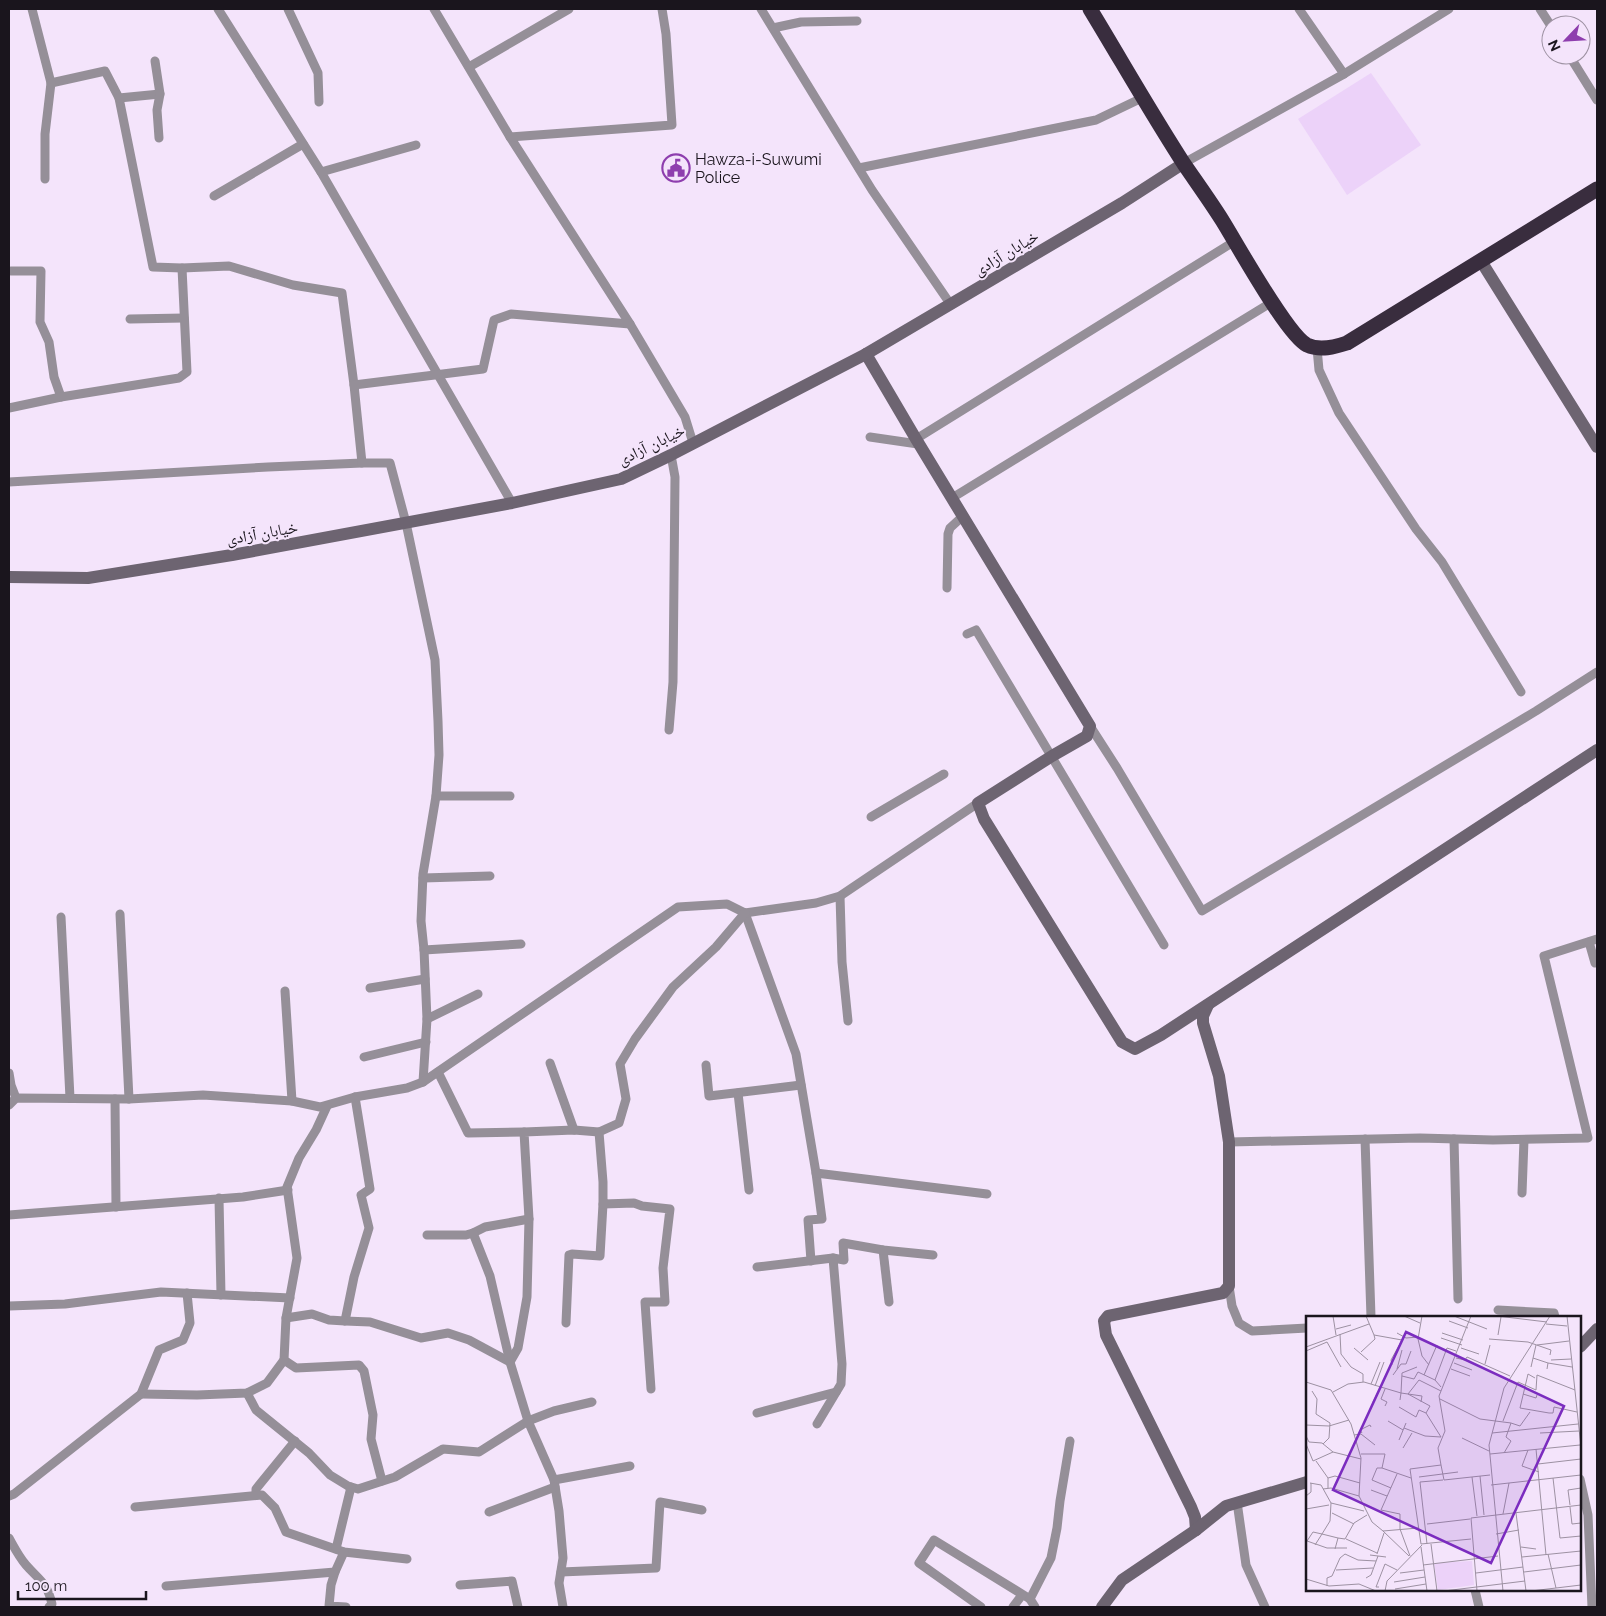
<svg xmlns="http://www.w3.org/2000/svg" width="1606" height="1616" font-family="Raleway,'Noto Naskh Arabic',sans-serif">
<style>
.grass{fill:#ecd2f9}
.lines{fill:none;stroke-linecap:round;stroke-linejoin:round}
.street{stroke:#958f98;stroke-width:9}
.secondary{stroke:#6d6471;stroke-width:12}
.highway{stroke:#392d3e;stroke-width:15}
.labels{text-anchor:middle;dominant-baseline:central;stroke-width:4;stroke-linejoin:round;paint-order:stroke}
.poi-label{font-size:16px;fill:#1a151d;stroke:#f4e4fb;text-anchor:start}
.street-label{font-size:16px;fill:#1a151d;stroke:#f4e4fb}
.inset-road{fill:none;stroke:#9d91a2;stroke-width:1}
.view{fill:#7b2cbf;fill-opacity:0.15;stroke:#7b2cbf;stroke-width:2.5}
.inset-edge{fill:none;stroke:#1a151d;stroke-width:2.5}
</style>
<rect width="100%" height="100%" fill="#f4e4fb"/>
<path class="grass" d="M1371,73L1421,145L1347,195L1298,119Z"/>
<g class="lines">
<g class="street">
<path d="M32,9L51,83L105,71L119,98L153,267L182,268L229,266L293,285L342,293L354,385"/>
<path d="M218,9L321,172L512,503"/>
<path d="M288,9L318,73L319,102"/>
<path d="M434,9L510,137L630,324L685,417L693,443"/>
<path d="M761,9L872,190L951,305"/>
<path d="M1299,9L1344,74"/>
<path d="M1540,9L1551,26"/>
<path d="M773,28L801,22L857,21"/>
<path d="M1569,55L1597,100"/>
<path d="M469,67L569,9"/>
<path d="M119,98L160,94L155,61"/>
<path d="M510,137L672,125L666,34L662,9"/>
<path d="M159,138L157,110L160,94"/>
<path d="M1184,163L1344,74L1449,9"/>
<path d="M859,168L1096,120L1144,97"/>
<path d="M321,172L416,145"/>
<path d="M45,179V134L51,83"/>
<path d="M214,196L303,144"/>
<path d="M11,271H41L40,322L49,342L54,377L61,397"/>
<path d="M130,319L184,318"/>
<path d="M1317,348L1319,370L1339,413L1416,529L1442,562L1521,692"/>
<path d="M9,408L61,397L179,378L187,372L182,268"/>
<path d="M870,437L918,444"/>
<path d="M916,439L1235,241"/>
<path d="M9,482L268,467L362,463"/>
<path d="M952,498L1272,302"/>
<path d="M947,588L948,534L950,528L963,516"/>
<path d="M967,634L976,630L1164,945"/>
<path d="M1090,726L1117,768L1202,911L1536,711L1597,672"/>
<path d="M669,730L673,682L675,477L671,455"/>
<path d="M436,796H510"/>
<path d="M871,817L944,774"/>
<path d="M423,878L490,876"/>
<path d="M840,896L842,962L848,1021"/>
<path d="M745,913L796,1054L816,1173L822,1219L808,1220L811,1261"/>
<path d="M120,914L129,1099"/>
<path d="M61,917L70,1098"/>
<path d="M1589,942L1595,963"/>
<path d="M424,950L521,944"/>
<path d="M370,988L425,979"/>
<path d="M285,991L292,1101"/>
<path d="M427,1019L478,994"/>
<path d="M364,1057L426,1042"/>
<path d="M550,1063L574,1130"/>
<path d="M706,1065L709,1096L801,1085"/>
<path d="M438,1072L468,1133L524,1132"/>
<path d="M9,1073L11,1085L16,1098"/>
<path d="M423,1082L427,1019L424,950L421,921L423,874L436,796L439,755L438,721L435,660L406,523L390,463H362L354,385L483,369L494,320L511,314L630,324"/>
<path d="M738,1093L749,1190"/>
<path d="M355,1097L370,1189L361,1195L369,1228L354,1277L345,1321L370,1322L421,1338L448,1333L469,1340L510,1362L518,1348L527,1297L529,1219L524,1132L574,1130L599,1132"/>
<path d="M115,1099L116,1207"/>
<path d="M9,1105L16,1098L129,1099L203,1095L292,1101L320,1107L355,1097L407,1088L423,1082L678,907L727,904L745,913L816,903L840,896L978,803"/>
<path d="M327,1106L316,1130L299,1158L287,1187L297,1258L286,1318L284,1360L296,1368L359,1365L364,1371L373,1415L371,1439L382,1481"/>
<path d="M1365,1139L1371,1317"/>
<path d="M1454,1139L1458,1299"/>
<path d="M1229,1142L1420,1138L1493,1140L1588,1138L1544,956L1597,939"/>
<path d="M816,1173L987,1194"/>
<path d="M1522,1193L1524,1140"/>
<path d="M219,1198L221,1295"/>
<path d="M9,1215L243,1197L288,1190"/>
<path d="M529,1219L485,1227L473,1233L490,1276L510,1362L528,1421L554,1411L592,1402"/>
<path d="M427,1235H466L473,1233"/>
<path d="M883,1250L889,1302"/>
<path d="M757,1267L833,1258L844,1260L843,1243L883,1250L933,1255"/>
<path d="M1229,1286L1232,1306L1239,1323L1252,1331L1307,1328"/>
<path d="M9,1306L65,1304L161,1292L290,1298"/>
<path d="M1498,1310L1554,1313L1555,1317"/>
<path d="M286,1318L312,1314L329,1320L345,1321"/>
<path d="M566,1323L569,1255L572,1254L600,1256L603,1204"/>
<path d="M651,1389L645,1302H665L663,1268L670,1209L642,1206L634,1203L603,1204V1182L599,1132L619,1123L626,1099L620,1064L635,1039L673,987L716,947L745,913"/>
<path d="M247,1393L256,1410L309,1453L330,1475L348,1486L358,1489L395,1477L443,1449L479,1452L528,1421L554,1480L559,1511L563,1558L559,1583L563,1607"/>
<path d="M141,1394L197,1395L247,1393L267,1383L284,1360"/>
<path d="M757,1413L836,1392"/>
<path d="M817,1424L841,1384L842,1364L833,1258"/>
<path d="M1580,1479L1588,1515L1592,1607"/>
<path d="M554,1480L630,1466"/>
<path d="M256,1495V1489L295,1441"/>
<path d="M9,1496L14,1494L141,1394L159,1350L183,1340L190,1323L187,1293"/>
<path d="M1237,1502L1246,1565L1265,1607"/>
<path d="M135,1507L262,1495L275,1508L286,1532L344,1552L407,1559"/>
<path d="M489,1512L555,1487"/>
<path d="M9,1538C14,1547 19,1557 26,1565C39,1580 47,1582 52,1604L49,1607"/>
<path d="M336,1549L351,1487"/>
<path d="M335,1572L331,1585L329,1606L346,1607"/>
<path d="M561,1572L656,1568L660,1502L702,1510"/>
<path d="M460,1585L512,1581L518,1607"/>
<path d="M166,1586L335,1572L344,1552"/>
<path d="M1475,1590L1479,1607"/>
<path d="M981,1607L919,1563L934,1540L1030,1599"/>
<path d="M1013,1607L1022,1595"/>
<path d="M1035,1607L1030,1599L1051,1558L1057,1528L1060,1501L1070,1441"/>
</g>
<g class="secondary">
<path d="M1481,261L1597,447"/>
<path d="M866,354L916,439L1090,726L1087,736L1052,756L978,803L984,819L1122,1042L1135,1049L1161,1035L1597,750"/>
<path d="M9,577L88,578L232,555L512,503L621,479L671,455L866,354L1122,203L1184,163"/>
<path d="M1580,1347L1597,1329"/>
<path d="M1196,1530L1195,1517L1191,1507L1106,1335L1104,1321L1108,1316L1223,1293L1229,1286V1142L1219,1076L1203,1023V1016L1208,1005"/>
<path d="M1102,1607L1122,1580L1196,1530L1226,1506L1307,1482"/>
</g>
<path class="highway" d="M1090,9C1121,60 1151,113 1184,164C1197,183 1210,201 1222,220C1237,244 1287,335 1307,345C1320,351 1335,347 1347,343L1597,189"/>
</g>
<defs>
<g id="civic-ring" transform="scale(1.4375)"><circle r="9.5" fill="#f4e4fb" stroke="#8e3eae" stroke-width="1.5"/><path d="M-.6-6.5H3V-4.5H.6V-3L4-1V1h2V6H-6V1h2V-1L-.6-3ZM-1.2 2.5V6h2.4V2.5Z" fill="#8e3eae"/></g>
</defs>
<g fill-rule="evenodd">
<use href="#civic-ring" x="676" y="168"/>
</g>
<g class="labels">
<g class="poi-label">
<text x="695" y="159">Hawza-i-Suwumi<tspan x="695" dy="18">Police</tspan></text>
</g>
<g class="street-label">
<text transform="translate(1006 253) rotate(-31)">خیابان آزادی</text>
<text transform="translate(651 445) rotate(-26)">خیابان آزادی</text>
<text transform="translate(262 533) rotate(-10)">خیابان آزادی</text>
</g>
</g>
<g transform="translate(1306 1316)">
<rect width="275" height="275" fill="#f4e4fb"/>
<path d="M166,245L168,269L132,274L128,247Z" fill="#ecd2f9"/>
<path class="inset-road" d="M27,0L30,19M60,0L68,19L96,24L98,20M98,0L114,7M116,0L112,23L116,40L123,49M148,0L181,13M191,0L241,6M261,0L275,131M143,5L162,12M240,8L261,10M30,13L45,9M91,17L100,22L112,21M136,17L157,24M34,18L35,38L45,51L57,58V66M192,19L195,1M135,22L156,29M183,23L222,26L245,34L244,39M231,29L263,25M0,31L63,8M48,32L62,44M155,32L173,38M0,35L21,26L35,51M55,36L69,23L68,19M150,42L159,44L161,41L204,60M227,42L242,47L241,53M245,44L265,43M148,47L166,54M242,47L266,51M179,48L184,29M86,49L85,44L96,24M225,51L230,29M91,53L96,34M145,53L164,60M87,59L95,48H100L105,35M118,59L131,29M96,60L108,63L112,56L129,64L135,71M229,62L222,58L214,92L243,97H247L248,91L271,96M129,64L141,32L150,35M0,66L25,74L45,108L55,142L53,180L66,206L77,215L112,212M65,68L74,46M69,70L78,46M6,75L11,83L10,98L24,107L23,122L17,128M27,76L42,68L58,66L95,77L96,57L111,51M217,78L230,82L231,79M134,83L174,103L205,107L200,121L205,125L198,137M94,84L95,77L116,80L115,86M67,86L74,72M79,90L81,86L75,83L79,73M93,91L110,101L113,94L120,97L135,121L119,120L98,112M120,97L124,90L102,78L113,64L135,75M82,105L97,114M197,105L212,66L230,74L231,59L269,74M205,107L214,110L224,96M0,109L23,110L43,104M56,117L54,114L64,109L65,111M186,117L272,108M234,117L273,115M48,119L55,118L69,129M0,120L3,126L16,127L27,136L55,143M156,122L183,135M93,124L100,107M0,128L7,145L27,136M97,132L106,117M230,133L240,239M222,134L216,150L233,156M55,138H79L76,152L105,162M184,138L274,129M10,145L22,162V172M232,148L275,143M135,149L132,132L139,115L133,80L165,0M76,152H71L66,164L85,172M91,158L75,194L94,198V213L104,240M174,160L178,199M113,161L152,156M166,161L171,200M22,162L29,160L54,167M247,162L254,222L275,220M4,167L15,169L25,187L58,195M185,169L275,159M17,173L25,172L53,180M65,174L81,180M0,180L5,176V167M25,187L24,205L16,218L7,216L1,225L21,232H41M264,189L262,174L275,172M264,191L266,208L275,207M0,193L23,189M26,197L48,208M210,197L220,275M197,198L203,167M121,208L164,203M77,215L103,240M190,218L213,214M40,223L71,237M165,223L115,228L104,153L135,149L138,164L184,159M121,228L114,166L137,164M125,228L131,275M9,229L16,218L32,222M115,231L121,275M215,231L230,233M29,233L32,222L39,223L48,207L61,199M71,238L78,217M242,238L250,272M64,239L80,241M216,241L275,235M117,249L192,240M30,254L67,252M218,256L275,249M94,257L118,254M170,257L217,251M60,262L65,259L72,240M0,263L23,270L53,268L70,275M88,266L119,261M21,270V262L26,260L34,242L39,238L52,244L70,245M73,271H70L79,248L91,254M89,273L120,268M79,275L81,265L116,229M138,275L219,265M171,275L165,202L275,189M197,275L183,129L198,72L244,0M225,275L275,269"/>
<path class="view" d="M100,16L258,90L185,247L27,174Z"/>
<rect width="275" height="275" class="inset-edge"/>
</g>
<rect width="1606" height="1616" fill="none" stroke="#1a151d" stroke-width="20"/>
<g transform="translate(1566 40) rotate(245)"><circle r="24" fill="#f4e4fb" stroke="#9d91a2"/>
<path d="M0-4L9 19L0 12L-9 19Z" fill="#8e3eae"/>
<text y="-8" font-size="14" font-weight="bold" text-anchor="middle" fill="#1a151d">N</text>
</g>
<path d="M18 1591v8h128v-8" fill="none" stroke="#1a151d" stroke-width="2.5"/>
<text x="25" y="1591" font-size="15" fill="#1a151d" stroke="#f4e4fb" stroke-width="4" paint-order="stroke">100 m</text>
</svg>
